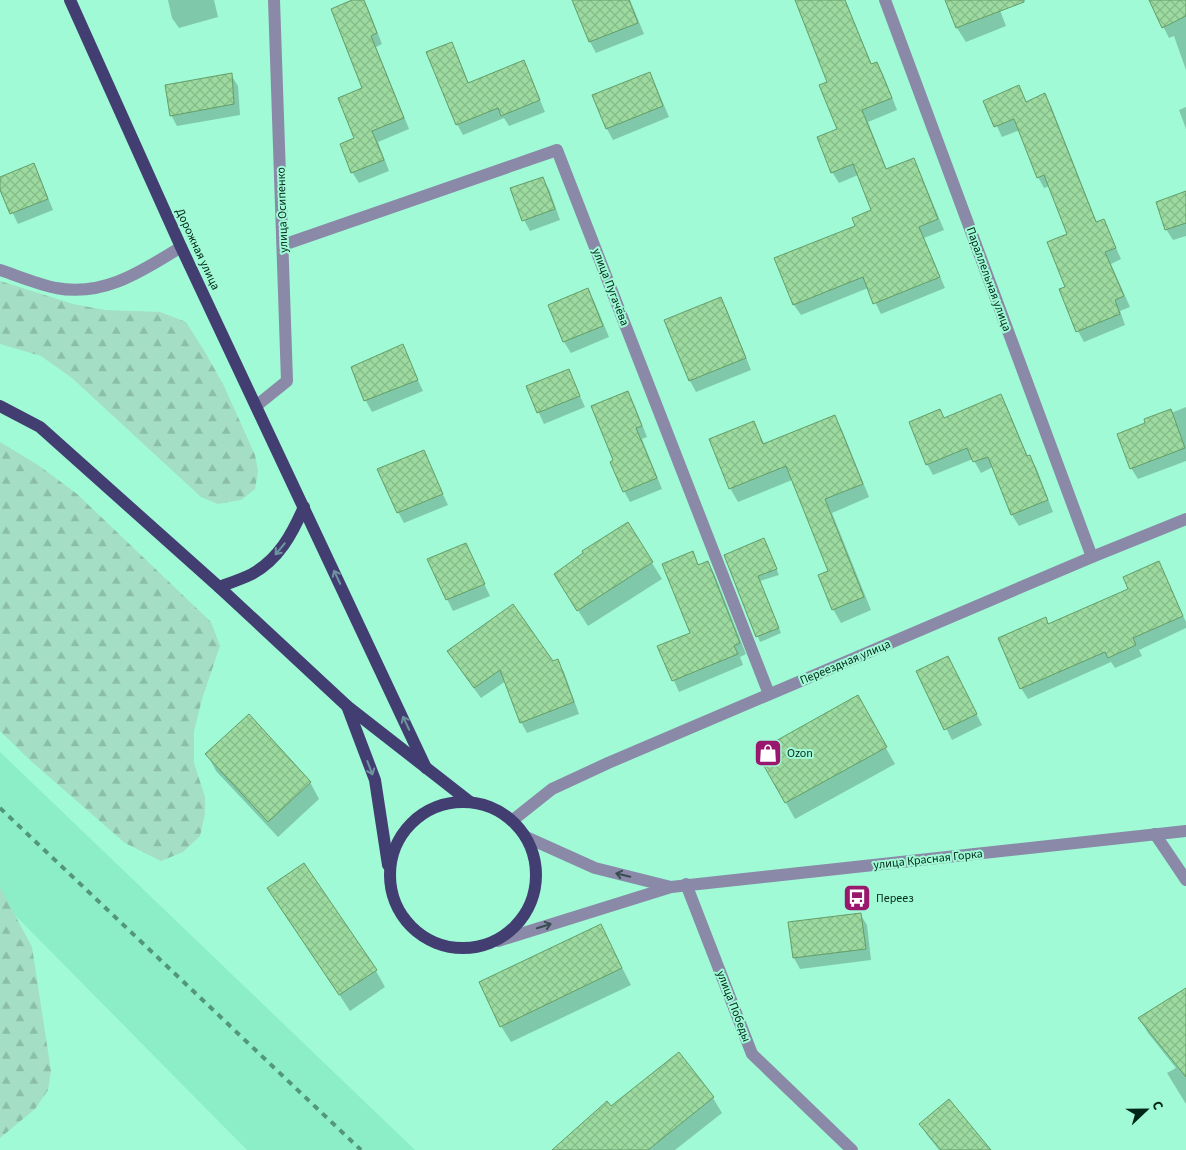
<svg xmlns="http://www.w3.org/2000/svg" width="1186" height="1150" viewBox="0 0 1186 1150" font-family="'Source Sans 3',sans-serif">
  <defs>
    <pattern id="forest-firs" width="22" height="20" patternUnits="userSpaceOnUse" patternTransform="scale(1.25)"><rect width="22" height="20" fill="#a4dec5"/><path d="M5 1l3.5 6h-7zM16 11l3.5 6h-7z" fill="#8bbea9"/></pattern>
    <pattern id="building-cross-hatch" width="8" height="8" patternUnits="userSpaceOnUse" patternTransform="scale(1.25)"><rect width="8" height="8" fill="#9cdaa0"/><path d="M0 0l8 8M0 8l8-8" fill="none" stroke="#85bb89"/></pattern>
  </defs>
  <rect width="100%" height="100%" fill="#a0fad5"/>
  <path fill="#8beec6" d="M0,752l415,398h-168l-247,-250z"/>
  <g fill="url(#forest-firs)">
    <path d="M0,281l73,23 32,6 55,2 26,10 19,30 19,34 31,69 3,16 -3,18 -14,11 -23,4 -17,-7 -129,-119 -31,-22 -41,-12z"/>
    <path d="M0,442l38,23 39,29 134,128 9,24 -18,53 -8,32v32l11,34v17l-5,22 -17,16 -22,9 -36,-18 -93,-81 -32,-31z"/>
    <path d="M0,887l32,60 19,124 -3,19 -13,19 -35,29z"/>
  </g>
  <g fill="#0003">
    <path d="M168,0h46l4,17 -39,11 -7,-10z"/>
    <path d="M356,0h7l5,8 14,36 -6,3 33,82 -31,13 11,29 -30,12 -7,-11 12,-84z"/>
    <path d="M582,0h48l14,34 -48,19 -6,-11 -16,-39z"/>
    <path d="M796,0h49l27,65 5,-2 6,11 14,36 -29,12 19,48 26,-10 6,10 25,60 -20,8 21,50 -64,26 -13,-26 -67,27 -7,-10 -18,-46 81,-33 16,-15 -15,-36 -19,8 -7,-11 7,-42 -11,-47z"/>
    <path d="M946,0h50l10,26 -40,16 -9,-14z"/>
    <path d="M1150,0h36v70l-12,-34 -5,2z"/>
    <path d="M451,43l6,11 12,30 54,-22 6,11 16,39 -36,14 -5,-8 -41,17 -6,-11z"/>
    <path d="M649,73l6,11 14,33 -56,23 -6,-11 -14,-33z"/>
    <path d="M231,75l7,11 2,29 -63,11 -6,-11z"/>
    <path d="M1019,87l8,16 18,-8 6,11 46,117 7,-2 17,38 -10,5 19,43 -10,4 5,14 -41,17 -6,-11 -10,-96 -18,-49 -6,2 -6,-11 -18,-47 -18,7 -17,-36z"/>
    <path d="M1186,107v22l-7,-19z"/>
    <path d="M33,165l6,10 14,35 -35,14 -18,-37v-9z"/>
    <path d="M542,178l7,11 11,31 -30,11 -6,-11z"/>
    <path d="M1186,192v44l-13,4 -7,-11z"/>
    <path d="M588,290l6,11 15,36 -38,16 -7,-11 -14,-37z"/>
    <path d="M721,299l6,11 24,60 -55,22 -6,-11 -24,-60z"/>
    <path d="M402,346l21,45 -51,21 -6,-11 -14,-33z"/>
    <path d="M568,370l17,37 -41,17 -17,-37z"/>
    <path d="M628,393l6,11 13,33 -5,2 20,50 -32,13 -6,-11 -9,-30z"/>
    <path d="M1001,396l6,11 21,50h1l7,10 17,45 -34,14 -7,-11 -19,-48 -12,6 -8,-14 -40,16 -6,-11 17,-45z"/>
    <path d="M1186,407v54l-48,18 -7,-11 -12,-34z"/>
    <path d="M834,417l8,13 27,67 -37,16 39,97 -30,13 -8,-14 -3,-37 -38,-92 -54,22 -8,-14 23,-66 12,23z"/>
    <path d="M423,452l25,53 -44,18 -6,-11z"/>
    <path d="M627,523l35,56 -74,47 -23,-36z"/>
    <path d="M465,544l25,52 -37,15 -25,-51z"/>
    <path d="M767,545l12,30 -19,6 21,52 -21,9 -35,-86z"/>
    <path d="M692,553l7,13 9,-3 6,10 32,81 -6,3 3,8 -64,27 -20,-45 33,-14z"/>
    <path d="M1158,562l28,60v6l-47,22 3,6 -27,12 -4,-6 -83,37 -7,-11 28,-63 81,-35z"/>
    <path d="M948,657l34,68 -30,15 -34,-68z"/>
    <path d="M557,661l7,11 15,42 -52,19 -6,-11 -15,-41 -25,17 -26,-36h98z"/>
    <path d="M857,697l38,67 -100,55 -37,-67z"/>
    <path d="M207,754l103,28 9,17 -41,38 -62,-66z"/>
    <path d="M269,888l107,83 9,16 -35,24z"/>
    <path d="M860,914l7,11 4,35 -71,9 -6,-11 -5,-35z"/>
    <path d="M600,925l31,60 -120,57 -10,-16z"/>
    <path d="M1186,990v114l-19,-31 9,-5 -28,-35 -8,-14z"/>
    <path d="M679,1054l34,44 9,15 -47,37h-121l57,-42z"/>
    <path d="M921,1125l69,25h-51l-12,-15z"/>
  </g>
  <g fill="url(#building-cross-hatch)" stroke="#639e69">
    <path d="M352,0h12l13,33 -6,3 33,82 -32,13 12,29 -33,13 -11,-29 14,-6 -16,-40 24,-10 -31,-79z"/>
    <path d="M572,0h57l9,23 -49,19z"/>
    <path d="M795,0h50l26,64 6,-2 15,36 -30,12 24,59 28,-11 24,61 -19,8 21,50 -67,27 -10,-27 -70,28 -19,-47 81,-32 -3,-8 19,-8 -18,-46 -22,9 -14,-36 20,-8 -18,-44 8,-3z"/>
    <path d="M945,0h79v2l-68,26z"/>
    <path d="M1149,0h37v16l-24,12z"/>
    <path d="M452,42l16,41 56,-23 16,40 -39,16 -3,-8 -42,17 -30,-73z"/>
    <path d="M650,72l13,34 -57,23 -14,-34z"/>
    <path d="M232,73l2,31 -64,12 -5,-31z"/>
    <path d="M1019,85l7,17 19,-9 51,129 8,-3 12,29 -11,4 19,44 -9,4 5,14 -44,18 -17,-43 6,-2 -18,-45 20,-8 -23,-59 -7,3 -23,-59 -20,8 -11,-26z"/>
    <path d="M34,163l14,36 -38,15 -10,-24v-13z"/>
    <path d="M543,177l12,32 -33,12 -12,-33z"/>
    <path d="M1186,191v32l-21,7 -9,-28z"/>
    <path d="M588,288l15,38 -40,16 -15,-37z"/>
    <path d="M721,297l25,61 -57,23 -25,-61z"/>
    <path d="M403,344l15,36 -54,21 -13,-34z"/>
    <path d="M569,369l11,27 -43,17 -11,-27z"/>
    <path d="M628,391l14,35 -6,2 21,50 -34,14 -13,-30 3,-2 -22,-54z"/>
    <path d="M1001,394l26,62 3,-1 18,45 -37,15 -23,-58 -15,5 -6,-14 -41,17 -17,-43 31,-13 4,9z"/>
    <path d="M1171,409l14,39 -55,21 -13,-35 28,-11 -1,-4z"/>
    <path d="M835,415l28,69 -38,15 39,98 -32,13 -14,-35 10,-4 -42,-105 -57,23 -20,-50 45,-18 9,23z"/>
    <path d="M424,450l19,44 -46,19 -20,-44z"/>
    <path d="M628,522l25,40 -76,49 -23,-37 29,-21 -1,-2z"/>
    <path d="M764,538l13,31 -19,7 21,52 -23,9 -32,-82z"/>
    <path d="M466,543l19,41 -39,16 -19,-41z"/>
    <path d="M693,551l5,14 10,-4 32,82 -6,3 4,8 -66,27 -15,-35 33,-13 -28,-69z"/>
    <path d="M1159,561l24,55 -50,22 3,7 -28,13 -3,-6 -85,37 -22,-51 48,-21 2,7 80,-35 -5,-12z"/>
    <path d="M513,604l40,57 5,-2 16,43 -54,21 -20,-53 -26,18 -27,-37z"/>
    <path d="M948,656l29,58 -33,16 -28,-59z"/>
    <path d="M858,695l29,52 -102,56 -29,-51z"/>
    <path d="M249,714l62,68 -43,40 -63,-68z"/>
    <path d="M304,863l73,107 -38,25 -72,-107z"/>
    <path d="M861,913l5,36 -73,9 -5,-36z"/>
    <path d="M601,924l21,44 -122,59 -21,-45z"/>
    <path d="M1186,988v89l-48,-59z"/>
    <path d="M679,1052l35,45 -66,53h-96l55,-49 4,5z"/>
    <path d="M949,1099l42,51h-50l-22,-26z"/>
  </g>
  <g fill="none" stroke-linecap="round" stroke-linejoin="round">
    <g stroke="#8a89a8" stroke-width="12">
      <path d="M885,0l207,557"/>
      <path d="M283,245l274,-95 212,544"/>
      <path d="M0,270c18,6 37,14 56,18 48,9 86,-17 125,-41"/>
      <path d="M256,406l31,-25 -13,-381"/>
      <path d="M513,820l39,-31 56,-26 484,-206 94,-38"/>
      <path d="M1155,834l31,46"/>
      <path d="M526,837l69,31 76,19"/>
      <path d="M686,884l66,170 100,96"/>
      <path d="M498,941l173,-54 515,-56"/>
    </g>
    <g stroke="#433e72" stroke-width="12">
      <path d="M70,0l111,247 245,521"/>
      <path d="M0,406l40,21 179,160 128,119 123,96"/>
      <path d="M219,587c11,-4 23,-8 33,-13 27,-15 40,-40 52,-67"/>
      <path d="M347,706l28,74 13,85"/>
      <circle cx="463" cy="875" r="73"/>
    </g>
    <path stroke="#54967c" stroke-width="4" stroke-dasharray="6 6" stroke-linecap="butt" d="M0,808l361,342"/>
  </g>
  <defs><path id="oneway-shaft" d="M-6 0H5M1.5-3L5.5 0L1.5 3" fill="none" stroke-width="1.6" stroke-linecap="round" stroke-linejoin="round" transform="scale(1.25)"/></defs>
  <g stroke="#6d939f">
    <use href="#oneway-shaft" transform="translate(280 549) rotate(130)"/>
    <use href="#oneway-shaft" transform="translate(337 577) rotate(-115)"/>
    <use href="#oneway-shaft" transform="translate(406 723) rotate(-115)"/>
    <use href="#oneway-shaft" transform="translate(370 768) rotate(69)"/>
  </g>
  <g stroke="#374e52">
    <use href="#oneway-shaft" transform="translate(623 875) rotate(-166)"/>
    <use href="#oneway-shaft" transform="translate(544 926) rotate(-17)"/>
  </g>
  <defs>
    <g id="shop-square" transform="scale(1.4375)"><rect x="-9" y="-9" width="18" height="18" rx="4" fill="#99176d" stroke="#a0fad5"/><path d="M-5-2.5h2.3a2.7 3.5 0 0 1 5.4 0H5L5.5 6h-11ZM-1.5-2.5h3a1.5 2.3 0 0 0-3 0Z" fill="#fff"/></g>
    <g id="bus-square" transform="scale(1.4375)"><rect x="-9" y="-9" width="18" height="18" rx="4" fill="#99176d" stroke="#a0fad5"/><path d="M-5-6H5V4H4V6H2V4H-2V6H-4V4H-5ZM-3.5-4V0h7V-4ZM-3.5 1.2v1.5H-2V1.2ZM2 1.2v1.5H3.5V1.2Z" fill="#fff"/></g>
  </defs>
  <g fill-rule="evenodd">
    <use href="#shop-square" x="768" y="753"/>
    <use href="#bus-square" x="857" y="898"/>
  </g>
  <g text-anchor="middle" stroke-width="4" stroke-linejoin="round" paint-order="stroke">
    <g font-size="12" fill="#002619" stroke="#a0fad5">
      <text transform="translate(282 210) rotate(-92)" y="4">улица Осипенко</text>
      <text transform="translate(198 249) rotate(65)" y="4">Дорожная улица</text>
      <text transform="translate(989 279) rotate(70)" y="4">Параллельная улица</text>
      <text transform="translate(611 287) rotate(69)" y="4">улица Пугачёва</text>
      <text transform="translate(845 662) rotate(-23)" y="4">Переездная улица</text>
      <text transform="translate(928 859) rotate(-6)" y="4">улица Красная Горка</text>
      <text transform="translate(734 1006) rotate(69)" y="4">улица Победы</text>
    </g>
    <g font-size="12" fill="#002619" stroke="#a0fad5" text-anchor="start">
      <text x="787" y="757">Ozon</text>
      <text x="876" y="902">Переез</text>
    </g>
  </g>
  <g transform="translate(1146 1110) rotate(68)" stroke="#a0fad5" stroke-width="4" paint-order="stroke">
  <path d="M0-4L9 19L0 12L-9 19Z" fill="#002619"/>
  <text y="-8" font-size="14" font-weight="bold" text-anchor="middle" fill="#002619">С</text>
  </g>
</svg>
